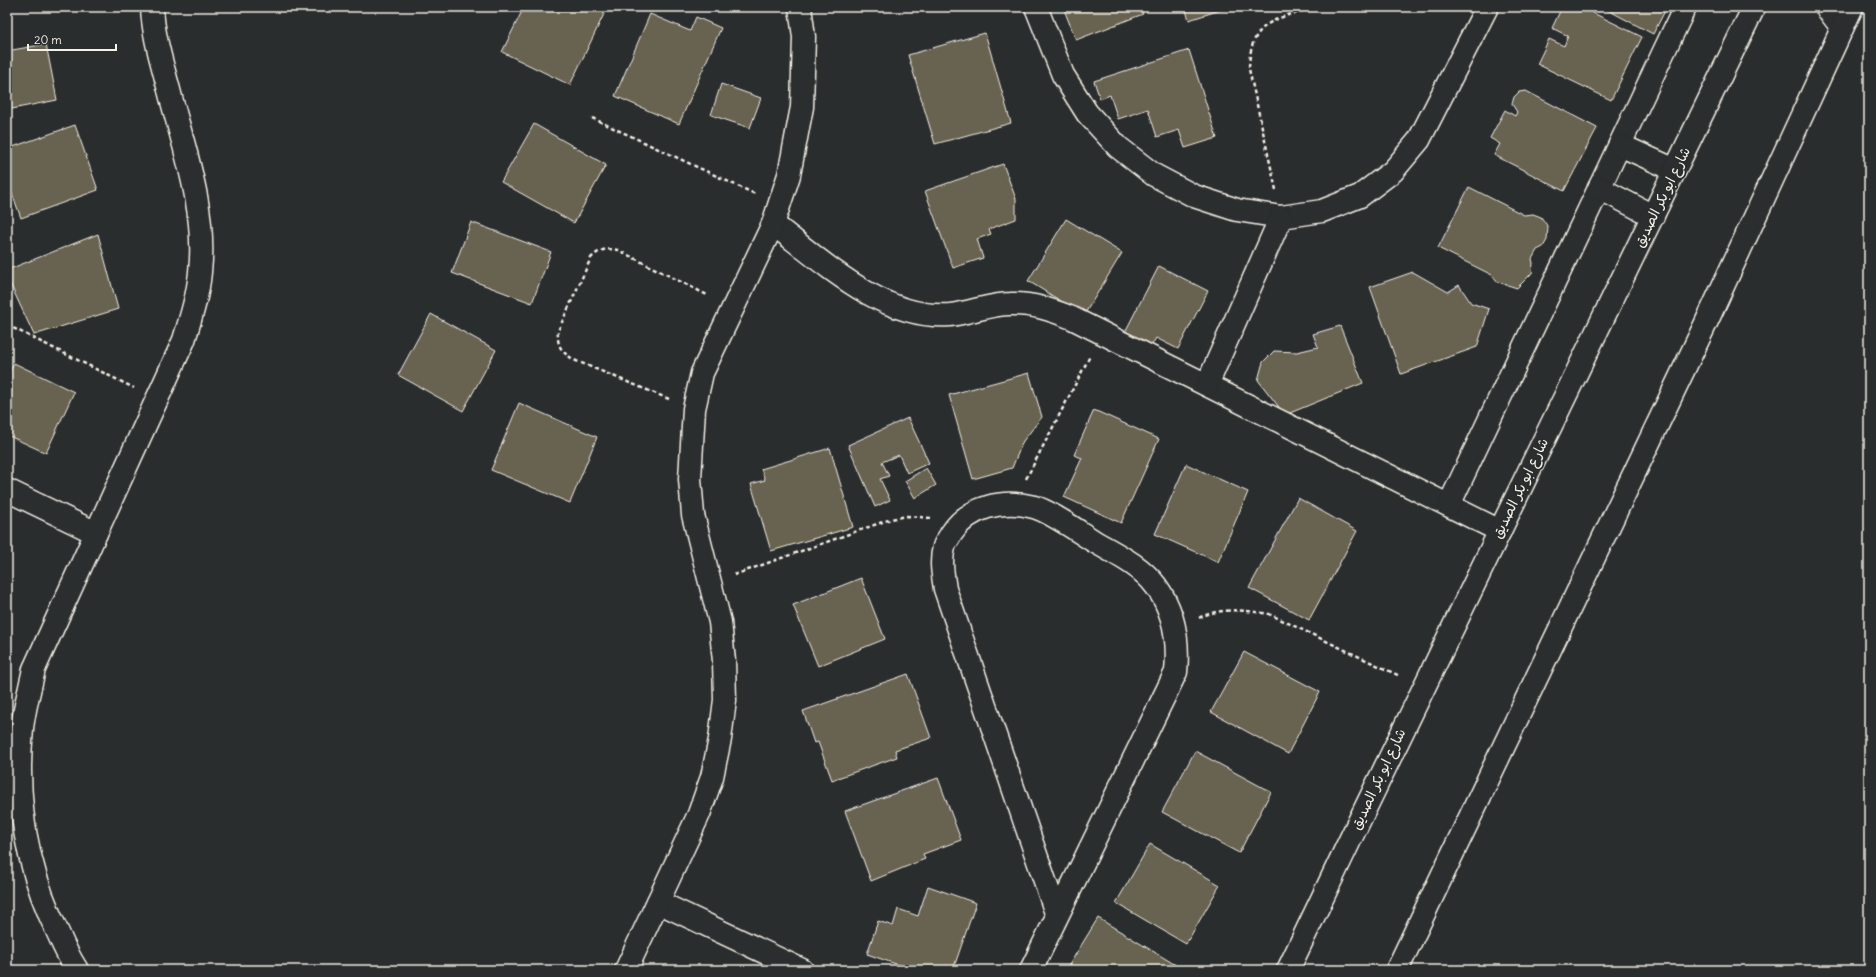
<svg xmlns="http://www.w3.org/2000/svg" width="1876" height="977" viewBox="0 0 1876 977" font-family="Delius,'Playpen Sans Arabic',sans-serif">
  <rect width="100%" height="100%" fill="#2a2d2e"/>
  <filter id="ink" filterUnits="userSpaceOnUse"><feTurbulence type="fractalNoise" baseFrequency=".025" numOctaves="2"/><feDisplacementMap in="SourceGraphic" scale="8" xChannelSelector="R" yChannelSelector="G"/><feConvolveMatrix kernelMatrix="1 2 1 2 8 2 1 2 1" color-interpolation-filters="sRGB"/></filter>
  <g filter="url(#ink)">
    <g fill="#686251" stroke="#f4f1e8">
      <path d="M524,7h71l10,5 -35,73 -68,-33z"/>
      <path d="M1063,7h78l2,7 -67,26z"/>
      <path d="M1185,7h45l-41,13z"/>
      <path d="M1562,7h19l61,30 -31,63 -74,-36 12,-25 15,7 4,-10 -16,-8z"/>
      <path d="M1602,7h65l-14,27z"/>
      <path d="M650,14l40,17 6,-14 25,11 -42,96 -64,-28z"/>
      <path d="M985,33l26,90 -76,21 -27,-89z"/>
      <path d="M46,44l11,56 -50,10v-59z"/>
      <path d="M1189,50l28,88 -32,10 -6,-18 -22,7 -9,-28 -30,10 -8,-24 -10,4 -6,-18z"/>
      <path d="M721,84l40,14 -11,30 -39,-13z"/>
      <path d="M1526,91l71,37 -33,63 -70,-36 6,-11 -10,-6 15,-28 10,6 2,-4 -5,-8 2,-7 5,-5z"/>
      <path d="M534,124l72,41 -32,58 -73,-41z"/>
      <path d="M75,125l23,65 -77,28 -14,-39v-30z"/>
      <path d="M1003,164l13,35v20l-27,10 2,5 -14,5 6,19 -30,10 -28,-77z"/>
      <path d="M1469,187l55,28 9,-1 8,3 7,10 -1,13 -4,7 -6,3 -5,9 1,4 -1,10 -15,15 -19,-6 -6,-7 -54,-27z"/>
      <path d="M1066,219l56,34 -38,62 -56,-34z"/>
      <path d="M471,222l80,30 -19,51 -80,-30z"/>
      <path d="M98,234l20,75 -84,26 -27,-58v-7z"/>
      <path d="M1159,266l49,25 -30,58 -22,-11 -5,8 -26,-14z"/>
      <path d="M1413,272l35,20 11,-7 12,18 18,6 -12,38 -76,27 -31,-87z"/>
      <path d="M431,314l65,36 -33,61 -65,-36z"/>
      <path d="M1340,326l23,57 -78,32 -27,-35 5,-18 11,-11 23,1 21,-5 -5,-13z"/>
      <path d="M14,363l60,29 -28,61 -39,-18v-58z"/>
      <path d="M1029,373l13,44 -19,24 -11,27 -39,11 -24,-84z"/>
      <path d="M519,403l78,34 -27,66 -79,-33z"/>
      <path d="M1094,410l65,29 -38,84 -57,-26 18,-39 -8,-3z"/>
      <path d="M908,418l21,45 -22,10 -8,-18 -17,7 7,14 -9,3 10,21 -15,7 -27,-62z"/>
      <path d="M830,448l23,79 -82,24 -20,-67 14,-4 -4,-11z"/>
      <path d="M1186,464l62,28 -30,70 -63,-28z"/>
      <path d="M926,468l10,17 -21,13 -10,-17z"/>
      <path d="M1298,498l59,33 -48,89 -60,-32z"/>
      <path d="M861,578l24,61 -67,27 -25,-61z"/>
      <path d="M1244,652l76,40 -32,62 -77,-42z"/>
      <path d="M908,674l23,64 -36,12 2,7 -65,23 -14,-38 -4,1 -11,-32z"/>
      <path d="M1195,751l76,41 -32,61 -77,-41z"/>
      <path d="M938,778l23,62 -38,14 2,5 -54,22 -26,-70z"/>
      <path d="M1150,844l70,41 -34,59 -70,-41z"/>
      <path d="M928,886l48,17 -23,67h-40l-46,-16 11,-33 15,5 5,-17 20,7z"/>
      <path d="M1098,918l86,52h-118z"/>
    </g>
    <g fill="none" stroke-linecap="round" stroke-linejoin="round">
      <g stroke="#f4f1e8" stroke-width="25">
        <g id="street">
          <path d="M1036,7l27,68 24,38 31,34 36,28 40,21 43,14 44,7 41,-6 38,-15 33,-25 26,-31 68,-133"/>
          <path d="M773,224c50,38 110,96 177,91 20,-2 40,-11 60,-11 22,-1 42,6 62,14l428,213"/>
          <path d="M1207,385l74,-168"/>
          <path d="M7,490l89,43"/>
          <path d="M1449,505l236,-498"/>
          <path d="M658,902l144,68"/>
          <path d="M77,970c-7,-11 -13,-23 -18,-35 -32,-64 -44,-135 -37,-206 2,-20 8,-40 12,-60l150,-329c7,-23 14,-45 16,-68 7,-61 -16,-123 -31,-182 -7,-27 -16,-55 -17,-83"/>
          <path d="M626,970l73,-156 13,-37 8,-38 5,-39 -1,-39 -4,-39 -27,-107 -3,-36 4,-70 8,-36 71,-149 16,-49 13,-68 2,-70 -4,-30"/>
          <path d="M1031,970l145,-298c3,-31 -1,-60 -20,-86 -15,-20 -38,-31 -59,-43 -15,-9 -47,-32 -63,-36 -31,-8 -65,-1 -83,27 -2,4 -6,9 -7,13 -4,15 -1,28 1,42l112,327"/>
        </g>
      </g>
      <g stroke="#f4f1e8" stroke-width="25">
        <g id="secondary">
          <path d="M1826,7l16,21"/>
          <path d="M1620,145l55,25"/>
          <path d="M1599,188l54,28"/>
          <path d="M1288,970c153,-322 310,-642 466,-963"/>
          <path d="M1397,970l309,-647 146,-316"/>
        </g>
      </g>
      <g stroke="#f4f1e8" stroke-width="2.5" stroke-dasharray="4 3" stroke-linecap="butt">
        <path d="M592,118l163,76"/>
        <path d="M1276,190l-27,-121c1,-50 28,-50 68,-62"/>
        <path d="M7,325l127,63"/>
        <path d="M669,399l-95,-39c-13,-9 -17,-13 -16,-29l33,-73c9,-9 15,-10 27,-8l91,46"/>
        <path d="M1026,479l64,-123"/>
        <path d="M734,575l157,-56 16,-3 24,2"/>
        <path d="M1199,618c21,-11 47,-8 70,-4l131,62"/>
      </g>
      <use href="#street" stroke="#2a2d2e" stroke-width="22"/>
      <use href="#secondary" stroke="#2a2d2e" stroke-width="22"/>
    </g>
  </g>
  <g text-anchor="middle" stroke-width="3.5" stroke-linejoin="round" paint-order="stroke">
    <g font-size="14" fill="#f4f1e8" stroke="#2a2d2e">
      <text transform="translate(1662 197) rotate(-64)" y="5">شارع ابو بكر الصديق</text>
      <text transform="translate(1520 488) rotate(-64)" y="5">شارع ابو بكر الصديق</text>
      <text transform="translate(1378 779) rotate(-65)" y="5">شارع ابو بكر الصديق</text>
    </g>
  </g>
  <rect width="1876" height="977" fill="none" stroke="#2a2d2e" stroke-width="24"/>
  <rect x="12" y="12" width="1852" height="953" fill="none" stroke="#f4f1e8" stroke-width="1.5" filter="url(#ink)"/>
  <path d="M28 44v6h88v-6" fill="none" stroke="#f4f1e8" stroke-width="2"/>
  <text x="34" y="44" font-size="12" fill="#f4f1e8" stroke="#2a2d2e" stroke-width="3" paint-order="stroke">20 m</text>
</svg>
